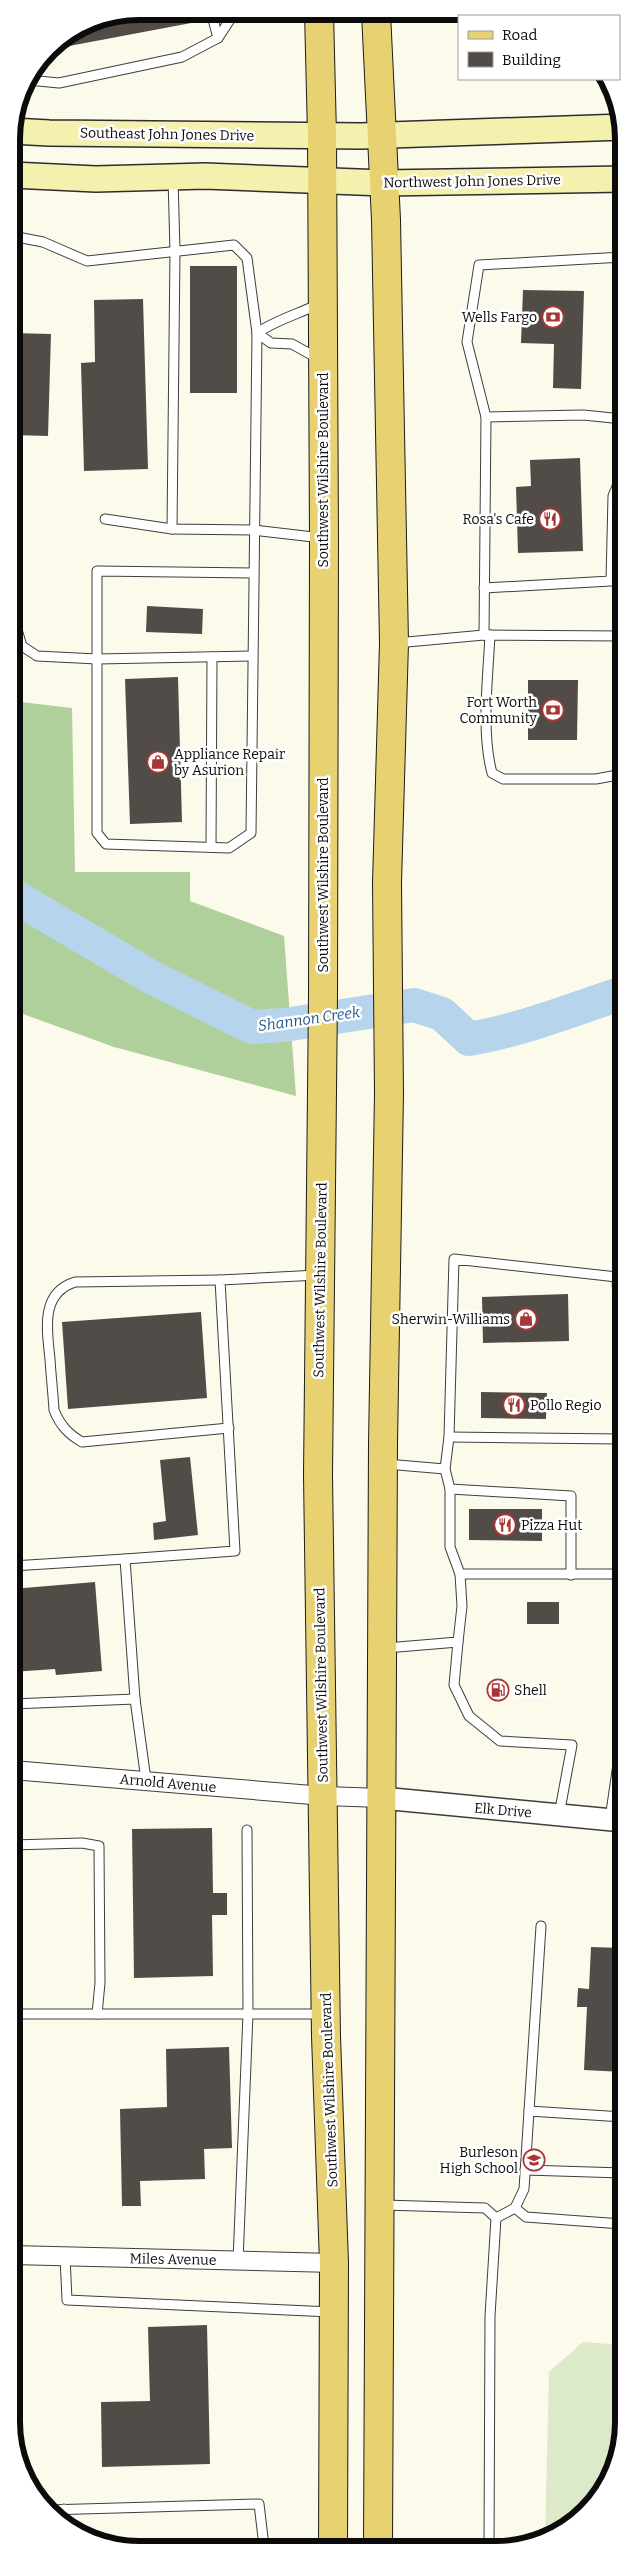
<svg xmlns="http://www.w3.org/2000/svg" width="635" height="2561" viewBox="0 0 635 2561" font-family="Bitter,serif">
  <rect width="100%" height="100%" fill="#fcfaeb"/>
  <path fill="#b0d09b" d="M12,701l60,7 3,164h115v29l94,35 12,160 -182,-49 -102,-37z"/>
  <path fill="#ddeaca" d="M583,2342l40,3c0,55 8,116 -31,161 -10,12 -27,21 -39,30l-8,3 4,-167z"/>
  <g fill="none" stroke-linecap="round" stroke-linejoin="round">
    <path stroke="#b6d5ed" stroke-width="34" d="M12,895l139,82 101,50 32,-2 130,-20 28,9 27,25c53,-9 102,-29 154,-46"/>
  </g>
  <g fill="#524c48">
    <path d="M139,11l66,1 2,8 -159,30 42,-29z"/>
    <rect x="190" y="266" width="47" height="127"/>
    <path d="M523,290l61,1 -3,98 -28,-1 1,-44 -33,-1z"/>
    <path d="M143,299l5,170 -64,2 -3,-108 14,-1 -1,-62z"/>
    <path d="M12,333l39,1 -3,102 -36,-1z"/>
    <path d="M580,458l3,93 -65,2 -2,-66 15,-1 -1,-26z"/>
    <path d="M147,606l56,3 -1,25 -56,-2z"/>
    <path d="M178,677l4,145 -52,2 -5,-145z"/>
    <path d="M528,680h50l-1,60h-49z"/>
    <path d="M568,1294l1,47 -86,2 -1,-46z"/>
    <path d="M201,1312l6,86 -139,11 -6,-87z"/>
    <path d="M481,1392l66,1 -1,26 -65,-1z"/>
    <path d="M190,1457l8,78 -44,5 -1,-17 13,-2 -6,-61z"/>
    <path d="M469,1509h73v32l-73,-1z"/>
    <path d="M95,1582l7,89 -46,4 -1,-6 -43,3v-83z"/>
    <rect x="527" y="1602" width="32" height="22"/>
    <path d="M212,1828l1,65h14v22h-15l1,61 -79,2 -2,-149z"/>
    <path d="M591,1947l32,1v124l-39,-2 3,-63h-10l1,-19 11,1z"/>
    <path d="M229,2047l3,101 -28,1 1,30 -65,2 1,25h-19l-2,-97 47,-2 -1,-58z"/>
    <path d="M207,2325l3,139 -108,3 -1,-65 49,-1 -2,-74z"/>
  </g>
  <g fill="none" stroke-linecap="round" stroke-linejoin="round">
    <g stroke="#3e3e3e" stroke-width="11">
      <g id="service">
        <path d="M211,12l7,26"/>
        <path d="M504,14v2"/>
        <path d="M28,80l31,3 123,-26 36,-19 17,-26"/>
        <path d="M173,178l2,73 -3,278 81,1 69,8"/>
        <path d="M12,236l31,6 44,19 147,-16 13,13 10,75 -6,500 -22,15 -123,-4 -9,-11v-262l156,2"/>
        <path d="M257,333l14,10 21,1 27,15"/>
        <path d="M257,333c19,-13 41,-19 62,-29"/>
        <path d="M486,417l97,-2 40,4"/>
        <path d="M105,519l67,10"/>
        <path d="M12,570l3,13v40l4,13 3,10 15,10 60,3 155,-3"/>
        <path d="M484,588l127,-7 2,-85 10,-24"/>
        <path d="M484,635l2,-218 -19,-75 12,-77 144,-8"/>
        <path d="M490,635c-2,42 -9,97 2,138l11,6h93l27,-5"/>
        <path d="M396,643l88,-8 139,1"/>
        <path d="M211,847l1,-190"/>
        <path d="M220,1280l-145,2c-35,11 -28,48 -25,77 1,17 3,34 4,51 6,15 14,24 28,32l147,-14"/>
        <path d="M449,1437l172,2"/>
        <path d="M386,1464l59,5 4,-32 5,-178 163,18 5,125 1,172"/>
        <path d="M445,1469l5,20v58l10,27"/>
        <path d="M450,1489l121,7v79"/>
        <path d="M12,1566l113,-7"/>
        <path d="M458,1642l-4,43 15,31 31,25 72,4 -13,70"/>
        <path d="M386,1648l72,-6 4,-36 -2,-32h162l-3,183"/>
        <path d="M135,1699l-10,-140 110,-8 -15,-271 98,-5"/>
        <path d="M12,1704l123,-5 11,81"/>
        <path d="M610,1819l9,-62h4"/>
        <path d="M12,1845l70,-2 17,3 1,137 -3,31"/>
        <path d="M12,2014h310"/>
        <path d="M529,2111l12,-185"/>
        <path d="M525,2170l98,3"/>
        <path d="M383,2205l102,3 11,10 -6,98 -1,233"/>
        <path d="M515,2208l11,9 96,7 1,-11"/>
        <path d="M496,2218l19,-10 9,-19 5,-78 94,6"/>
        <path d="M65,2256l2,44 264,12"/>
        <path d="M238,2261l10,-247 -1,-184"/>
        <path d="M47,2510l212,-6 5,42"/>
        <path d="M64,2523v-14"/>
        <path d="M264,2548h44"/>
      </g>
    </g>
    <g stroke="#3e3e3e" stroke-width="20">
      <g id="minor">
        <path d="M12,1770l312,26 58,2"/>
        <path d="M12,2255l322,8"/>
      </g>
    </g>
    <g stroke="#3e3e3e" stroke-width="24">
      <path id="tertiary" d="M382,1798l241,23"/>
    </g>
    <g stroke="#2d2d2d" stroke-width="28">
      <g id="secondary">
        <path d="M12,131l37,2 312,3 262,-9"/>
        <path d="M12,175l84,4 109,-3 179,7 239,-4"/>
      </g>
    </g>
    <g stroke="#1c1c1c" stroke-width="30">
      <g id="primary">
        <path d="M319,12l3,123 2,404 -1,457 -5,479 8,561 8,227 -1,285"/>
        <path d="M376,13l10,207 8,423 -7,240 2,210 -6,351 -5,1104"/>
      </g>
    </g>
    <use href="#service" stroke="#fff" stroke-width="9"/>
    <use href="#minor" stroke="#fff" stroke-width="18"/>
    <use href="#tertiary" stroke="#fff" stroke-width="21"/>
    <use href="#secondary" stroke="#f4f0ae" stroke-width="25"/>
    <use href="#primary" stroke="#e7d171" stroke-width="28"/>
  </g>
  <defs>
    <g id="bank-ring" transform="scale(1.125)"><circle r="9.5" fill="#fff" stroke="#a83635" stroke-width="1.5"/><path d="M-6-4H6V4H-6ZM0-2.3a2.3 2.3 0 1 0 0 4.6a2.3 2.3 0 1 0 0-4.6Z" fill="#a83635"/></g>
    <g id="restaurant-ring" transform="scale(1.125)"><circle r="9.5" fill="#fff" stroke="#a83635" stroke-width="1.5"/><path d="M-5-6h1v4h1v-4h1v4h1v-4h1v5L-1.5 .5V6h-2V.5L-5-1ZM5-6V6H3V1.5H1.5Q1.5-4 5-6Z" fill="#a83635"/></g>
    <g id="shop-ring" transform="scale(1.125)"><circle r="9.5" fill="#fff" stroke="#a83635" stroke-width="1.5"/><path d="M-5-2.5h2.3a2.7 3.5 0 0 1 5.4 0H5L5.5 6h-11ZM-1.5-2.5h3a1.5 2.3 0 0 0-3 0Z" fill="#a83635"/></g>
    <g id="fuel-ring" transform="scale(1.125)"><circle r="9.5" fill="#fff" stroke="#a83635" stroke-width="1.5"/><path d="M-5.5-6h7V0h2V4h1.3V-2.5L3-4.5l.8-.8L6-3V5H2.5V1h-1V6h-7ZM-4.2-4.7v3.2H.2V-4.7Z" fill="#a83635"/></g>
    <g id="school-ring" transform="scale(1.125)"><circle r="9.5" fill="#fff" stroke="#a83635" stroke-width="1.5"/><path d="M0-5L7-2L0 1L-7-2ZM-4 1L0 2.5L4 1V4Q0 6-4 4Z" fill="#a83635"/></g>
  </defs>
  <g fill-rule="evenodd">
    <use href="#bank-ring" x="553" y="317"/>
    <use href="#restaurant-ring" x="550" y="519"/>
    <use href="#bank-ring" x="553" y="710"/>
    <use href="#shop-ring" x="158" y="762"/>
    <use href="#shop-ring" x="526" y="1319"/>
    <use href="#restaurant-ring" x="514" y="1405"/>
    <use href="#restaurant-ring" x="505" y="1525"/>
    <use href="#fuel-ring" x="498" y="1690"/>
    <use href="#school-ring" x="534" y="2160"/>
  </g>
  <g text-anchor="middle" stroke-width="5" stroke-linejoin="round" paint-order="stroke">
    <g font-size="14" fill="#0b0b0b" stroke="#fff">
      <text transform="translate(167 134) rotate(1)" y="5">Southeast John Jones Drive</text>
      <text transform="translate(472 181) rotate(-1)" y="5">Northwest John Jones Drive</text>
      <text transform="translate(323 470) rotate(-90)" y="5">Southwest Wilshire Boulevard</text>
      <text transform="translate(323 875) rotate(-90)" y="5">Southwest Wilshire Boulevard</text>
      <text transform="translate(320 1280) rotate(-89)" y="5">Southwest Wilshire Boulevard</text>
      <text transform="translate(321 1685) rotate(-91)" y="5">Southwest Wilshire Boulevard</text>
      <text transform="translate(168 1783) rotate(5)" y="5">Arnold Avenue</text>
      <text transform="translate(503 1810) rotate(5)" y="5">Elk Drive</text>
      <text transform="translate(329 2090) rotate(-92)" y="5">Southwest Wilshire Boulevard</text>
      <text transform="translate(173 2259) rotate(1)" y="5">Miles Avenue</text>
    </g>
    <g font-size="14" fill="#0b0b0b" stroke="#fff" text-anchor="end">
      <text x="537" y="322">Wells Fargo</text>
      <text x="534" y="524">Rosa's Cafe</text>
      <text x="537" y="707">Fort Worth<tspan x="537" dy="16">Community</tspan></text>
      <text x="174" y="759" text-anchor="start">Appliance Repair<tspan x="174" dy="16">by Asurion</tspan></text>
      <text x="510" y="1324">Sherwin-Williams</text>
      <text x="530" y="1410" text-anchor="start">Pollo Regio</text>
      <text x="521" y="1530" text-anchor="start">Pizza Hut</text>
      <text x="514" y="1695" text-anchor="start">Shell</text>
      <text x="518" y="2157">Burleson<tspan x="518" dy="16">High School</tspan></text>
    </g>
    <g font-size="15" font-style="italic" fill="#25598b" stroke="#fff">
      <text transform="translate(309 1019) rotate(-8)" y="5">Shannon Creek</text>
    </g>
  </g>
  <path d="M0 0H635V2561H0ZM139 20H496A119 119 0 0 1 615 139V2422A119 119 0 0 1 496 2541H139A119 119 0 0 1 20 2422V139A119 119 0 0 1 139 20Z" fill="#fff" fill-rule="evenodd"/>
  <path fill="none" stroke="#0b0b0b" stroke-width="6" d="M139 20H496A119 119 0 0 1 615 139V2422A119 119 0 0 1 496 2541H139A119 119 0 0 1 20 2422V139A119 119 0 0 1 139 20Z"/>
  <rect x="458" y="15" width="162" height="65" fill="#ffffff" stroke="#9d9d9d"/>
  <rect x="468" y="31" width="25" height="8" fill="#e7d171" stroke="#9d9d9d"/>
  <text x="502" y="40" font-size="15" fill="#0b0b0b">Road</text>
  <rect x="468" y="52" width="25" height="15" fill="#524c48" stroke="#9d9d9d"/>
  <text x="502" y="65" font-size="15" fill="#0b0b0b">Building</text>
</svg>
